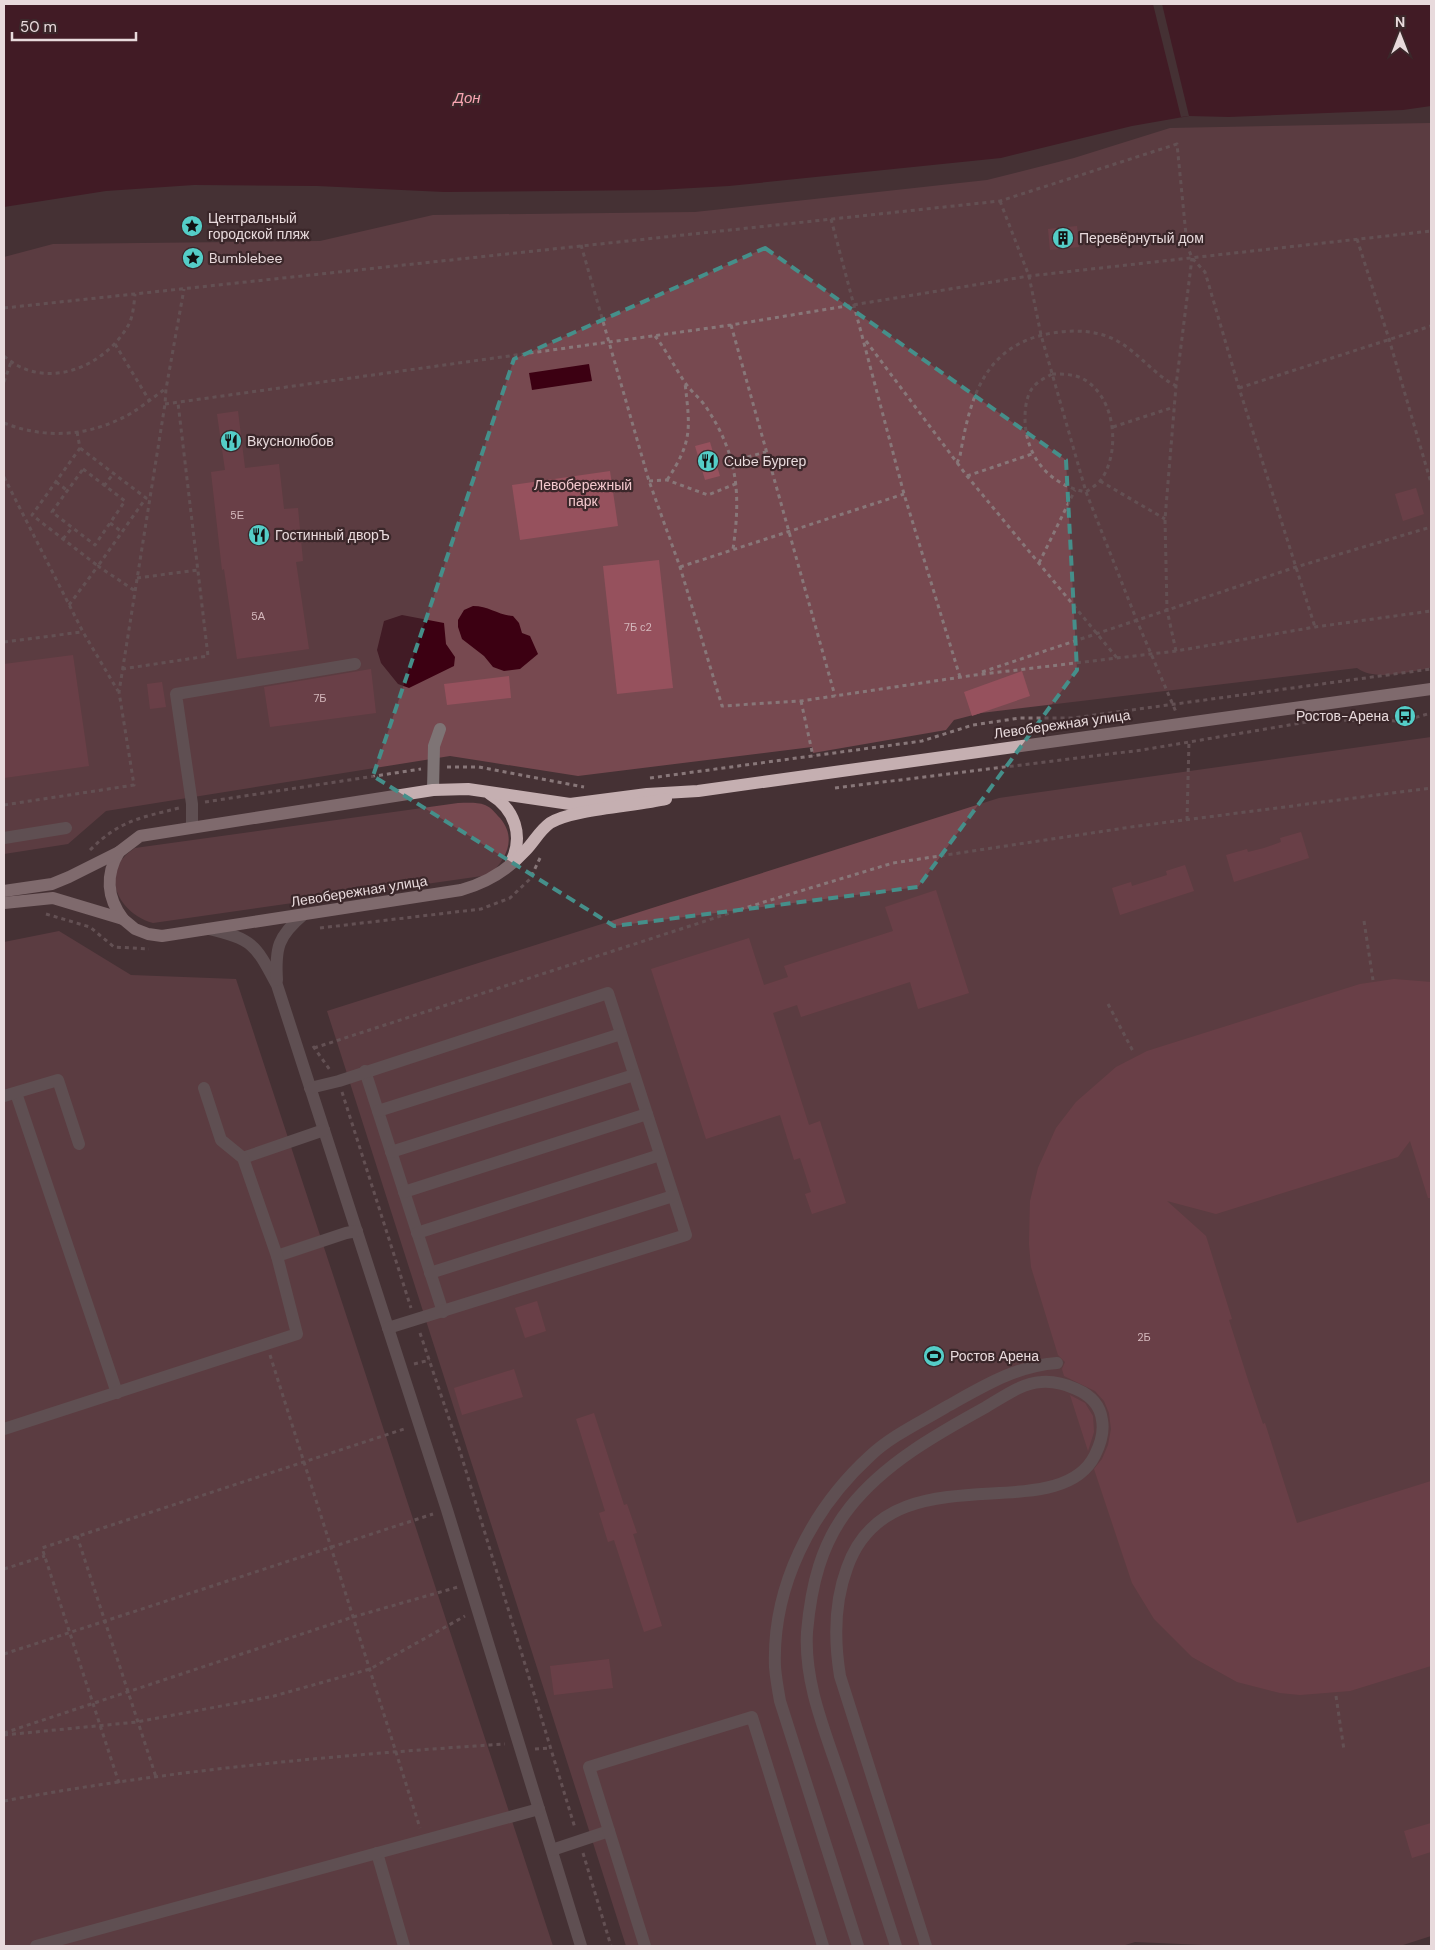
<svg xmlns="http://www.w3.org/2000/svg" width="1435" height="1950" viewBox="0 0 1435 1950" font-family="'DM Sans',sans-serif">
  <rect width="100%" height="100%" fill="#453134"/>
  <g fill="#774950">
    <path d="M1431,123v545c-21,3 -55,14 -74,0l-376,45 -27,7 -8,10 -133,23 -1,-6 -234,29 -128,-20 -344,55 -38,33 -64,10v-597l49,-13 267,-3 113,-26 262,-3 292,-32 87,-22 96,-30z"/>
    <path d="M1431,737v1199l-31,10h-174l-91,-4 -13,4h-496l-299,-935 672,-213z"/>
    <path d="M458,803c9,0 19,-1 27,2 7,3 10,8 15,13 17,20 7,41 -11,57l-336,48c-36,-10 -55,-52 -18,-75z"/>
    <path d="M59,931l72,44 105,4 317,967h-549v-1004z"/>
  </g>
  <g fill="#3c0012">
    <path d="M4,4h1427v102l-28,4 -174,7 -40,-1 -57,10 -131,32 -272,28 -72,4 -213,2 -127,-6 -123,-1 -88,6 -102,16z"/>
    <path d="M589,364l3,17 -60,9 -3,-17z"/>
    <path d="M473,606c16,0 25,9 40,10l6,7 3,10 8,3 8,18 -18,15 -16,2 -11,-4 -9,-11 -22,-17 -4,-12v-7l6,-10z"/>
    <path d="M402,615l42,8 2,21 9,13 -1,9 -45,22 -11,-4 -17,-21 -4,-13 7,-29z"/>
  </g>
  <path fill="#453134" d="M1153,4h9l27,112 -8,1z"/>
  <g fill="#96515d">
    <path d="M1077,226l2,21 -29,3 -2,-21z"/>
    <path d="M238,411l7,57 34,-4 5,45 14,-1 5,53 -7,1 13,87 -72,10 -13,-90 -2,1 -11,-98 14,-2 -8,-56z"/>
    <path d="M710,442l10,34 -15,4 -10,-34z"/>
    <path d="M610,471l8,55 -98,14 -8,-55z"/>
    <path d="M1416,488l8,26 -21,7 -8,-27z"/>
    <path d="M659,560l14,128 -56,6 -14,-128z"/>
    <path d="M73,655l16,111 -85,12v-114z"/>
    <path d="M371,669l5,44 -106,14 -6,-40z"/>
    <path d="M1022,671l8,25 -58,20 -8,-24z"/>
    <path d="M509,676l2,22 -64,7 -3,-21z"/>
    <path d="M162,682l4,25 -16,2 -3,-25z"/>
    <path d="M1301,832l8,26 -75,24 -8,-27 21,-6 1,3 16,-4 17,-6 -1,-4z"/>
    <path d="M1185,865l9,26 -74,24 -8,-27 19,-6 1,4 35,-11 -1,-4z"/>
    <path d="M936,890l33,103 -51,16 -8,-27 -109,35 -4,-12 -24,8 36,112 11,-4 26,82 -34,11 -7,-20 6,-2 -11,-34 -6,2 -14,-45 -74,24 -55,-170 98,-31 15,47 24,-8 -4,-11 109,-35 -8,-24z"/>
    <path d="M1394,979l37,3v216h-3l-18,-57 -12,16 -182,57 -49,-13 39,35 26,83 -3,1 19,60 15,44 2,-1 32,100 134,-42v185l-81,25 -50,4 -20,-2 -43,-11 -45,-25 -38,-38 -22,-36 -38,-114 8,-10 6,-14 3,-16 -2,-16 -5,-12 -9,-10 -31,-15 -2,-7 3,-7 -7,-7 -27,-88 -2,-23 1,-43 8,-33 18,-40 20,-26 40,-35 31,-16 213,-67z"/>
    <path d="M537,1301l9,30 -21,7 -10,-30z"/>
    <path d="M514,1369l9,28 -61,18 -8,-27z"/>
    <path d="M1070,1395l15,8 8,13 1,16 -6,19z"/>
    <path d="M594,1413l30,92 3,-1 10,29 -4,1 29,92 -18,6 -30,-92 -6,2 -9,-29 6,-2 -29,-92z"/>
    <path d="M609,1659l4,29 -59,7 -4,-29z"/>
    <path d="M1431,1823v29l-19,6 -8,-27z"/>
  </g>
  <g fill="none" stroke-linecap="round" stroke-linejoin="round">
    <g stroke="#887779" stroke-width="3" stroke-dasharray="4 4" stroke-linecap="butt">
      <path d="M1000,201l29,75 12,59 45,157 51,129 39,91"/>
      <path d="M831,219l73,275 56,183"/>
      <path d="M1357,239l32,100 42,144"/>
      <path d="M581,245l68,236 31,86 42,139 79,-5 174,-26 201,-24 139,-24 116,-16"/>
      <path d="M4,308l996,-107 177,-57 10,101 5,13 13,14 34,116 76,239"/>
      <path d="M731,325l104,371"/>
      <path d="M655,336c11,14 19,30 29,45 6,10 16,17 22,26 32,48 35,87 27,142"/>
      <path d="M866,341l101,135 150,182"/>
      <path d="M115,344l34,56"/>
      <path d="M4,356c40,36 101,12 125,-32 4,-8 5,-20 6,-30"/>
      <path d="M1052,374c9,0 18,0 27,3 36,15 43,73 22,103 -4,5 -10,8 -15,12 -37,-7 -61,-36 -61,-74 0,-12 2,-25 10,-33 5,-5 12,-8 17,-11z"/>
      <path d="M4,382l7,-20"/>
      <path d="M1239,388l192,-62"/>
      <path d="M165,404l566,-79 298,-49 402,-45"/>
      <path d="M4,423c38,15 79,14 116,-4 16,-7 31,-20 45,-30"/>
      <path d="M1113,427l61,-20"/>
      <path d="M77,432l3,16 -48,67 66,51 48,-68 -66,-50"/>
      <path d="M732,461l34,-9"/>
      <path d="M957,463l3,-7c10,-58 24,-112 93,-123 18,-3 38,-3 56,4 27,11 42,36 67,49"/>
      <path d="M83,469l42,32 -30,44 -43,-33z"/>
      <path d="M967,476l65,-22"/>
      <path d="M4,477l79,155 35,59"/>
      <path d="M667,480c26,-39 23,-52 18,-97"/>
      <path d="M649,481l18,-1 41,15 30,-12"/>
      <path d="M1100,481l65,38"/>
      <path d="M56,482l12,9"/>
      <path d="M104,486l9,-12"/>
      <path d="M110,523l12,9"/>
      <path d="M63,539l9,-11"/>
      <path d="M1039,563l36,-73"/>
      <path d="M680,567l224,-73"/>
      <path d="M137,578l61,-8"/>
      <path d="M69,605l29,-39 37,25"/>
      <path d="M4,642l78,-10"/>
      <path d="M1176,651l-9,-41 -2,-91 11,-133 16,-128"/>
      <path d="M122,669l86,-13 -30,-253"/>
      <path d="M982,672l314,-105 135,-40"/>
      <path d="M801,701l12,55"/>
      <path d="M1320,720l83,1 28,-8"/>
      <path d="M447,767h32l105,20"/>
      <path d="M650,778l272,-37 51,-16 47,-7h53l358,-49"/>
      <path d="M835,788l307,-38 165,-28"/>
      <path d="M205,802l216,-33"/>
      <path d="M4,805l130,-20 -15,-93 46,-288 1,-15 18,-100"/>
      <path d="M1187,820l2,-79"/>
      <path d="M90,850c30,-30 50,-32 89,-42"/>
      <path d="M46,914l44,13 24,20 35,2"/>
      <path d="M1364,921l9,59"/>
      <path d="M320,928l161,-19 29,-11 20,-19 11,-23"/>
      <path d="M1108,1004l26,49"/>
      <path d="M313,1046l17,24"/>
      <path d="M314,1048l450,-146 129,-39 245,-37 293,-38"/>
      <path d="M342,1092l69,216"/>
      <path d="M420,1333l39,115 116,380"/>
      <path d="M270,1355l150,473"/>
      <path d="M414,1364l16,-4"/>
      <path d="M77,1536l79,241"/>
      <path d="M4,1569l41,-13"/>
      <path d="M4,1654l429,-140"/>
      <path d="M1336,1696l8,54"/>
      <path d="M4,1733l349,-116 105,-30"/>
      <path d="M4,1735l133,-13 137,-26 96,-27 95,-53"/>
      <path d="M535,1749l14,-1"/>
      <path d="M119,1783l-77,-235 365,-120"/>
      <path d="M4,1801c165,-31 333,-46 501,-57"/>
      <path d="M583,1853l28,93"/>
    </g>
    <g stroke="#7e7475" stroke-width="12">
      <path d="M433,790l1,-44 6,-17"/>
      <path d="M192,826v-22l-16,-110 179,-30"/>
      <path d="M4,838l62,-10"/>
      <path d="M209,929c45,10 47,17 68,56l170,525 134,436"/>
      <path d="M277,980c-2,-32 1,-44 26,-65"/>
      <path d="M365,1071l78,241"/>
      <path d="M310,1088l29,-7 269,-88 78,242 -298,93"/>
      <path d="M16,1093l101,300"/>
      <path d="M4,1096l54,-16 21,64"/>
      <path d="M378,1111l243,-77"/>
      <path d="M391,1152l243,-77"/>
      <path d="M243,1158l81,-28"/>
      <path d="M404,1192l243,-78"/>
      <path d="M417,1233l243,-78"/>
      <path d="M277,1256l69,-23 11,-2"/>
      <path d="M430,1273l243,-77"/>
      <path d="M4,1429l293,-95 -20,-78 -34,-98 -22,-18 -17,-52"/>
      <path d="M552,1850l57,-19"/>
      <path d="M377,1853l27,93"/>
      <path d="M36,1946l503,-137"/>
      <path d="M645,1946l-56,-179 163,-50 71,229"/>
      <path d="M858,1946l-78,-245c-2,-11 -4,-22 -5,-34 -3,-80 36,-157 95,-211 21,-20 51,-34 76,-49 36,-20 69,-41 111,-44"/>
      <path d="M896,1946c-18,-56 -36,-111 -55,-167 -16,-48 -37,-96 -34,-147 4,-46 14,-89 43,-125 35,-44 87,-73 136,-100 17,-10 36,-24 55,-25 12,-1 24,2 35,7 14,6 24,15 26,31 2,11 -2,25 -7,35 -37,76 -206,-8 -248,113 -13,35 -13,71 -7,108l86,270"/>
    </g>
    <g stroke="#c5afb1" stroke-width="12">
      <path d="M490,794c25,15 34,42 21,68"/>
      <path d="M119,852c-14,23 -12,46 4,67"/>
      <path d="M4,891l48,-7 17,-7 50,-25 21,-16 293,-46 35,-1 102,15 77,-10 51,-3 733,-102"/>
      <path d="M4,903l49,-5 70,21 12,10 13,5 14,2 299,-46c25,-7 46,-19 64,-39 9,-9 14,-20 25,-28 22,-14 88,-17 116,-24"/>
    </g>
  </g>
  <path d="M0 0H1435V1950H0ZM765,248l301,212 11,210 -159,217 -304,39 -241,-150 141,-417z" fill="#453134" fill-opacity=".55" fill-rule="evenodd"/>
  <path fill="none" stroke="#458f8a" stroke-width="4" stroke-dasharray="10 6" stroke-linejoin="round" d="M765,248l301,212 11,210 -159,217 -304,39 -241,-150 141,-417z"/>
  <defs>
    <g id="sight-disc" transform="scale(1.125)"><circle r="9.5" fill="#54cdc7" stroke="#3b272a"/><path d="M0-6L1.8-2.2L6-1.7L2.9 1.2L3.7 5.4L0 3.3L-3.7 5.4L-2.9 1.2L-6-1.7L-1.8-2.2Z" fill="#111"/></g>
    <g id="building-disc" transform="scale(1.125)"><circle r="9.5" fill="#54cdc7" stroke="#3b272a"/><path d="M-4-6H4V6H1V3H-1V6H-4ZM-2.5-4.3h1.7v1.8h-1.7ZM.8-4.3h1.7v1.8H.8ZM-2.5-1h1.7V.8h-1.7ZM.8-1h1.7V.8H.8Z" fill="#111"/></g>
    <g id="restaurant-disc" transform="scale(1.125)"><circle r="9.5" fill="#54cdc7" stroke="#3b272a"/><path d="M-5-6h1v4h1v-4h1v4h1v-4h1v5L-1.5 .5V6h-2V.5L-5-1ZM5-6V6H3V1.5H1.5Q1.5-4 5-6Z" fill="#111"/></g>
    <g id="bus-disc" transform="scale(1.125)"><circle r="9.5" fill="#54cdc7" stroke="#3b272a"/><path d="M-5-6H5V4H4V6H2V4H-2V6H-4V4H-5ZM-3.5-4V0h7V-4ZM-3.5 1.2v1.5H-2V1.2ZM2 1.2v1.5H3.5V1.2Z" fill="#111"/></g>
    <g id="stadium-disc" transform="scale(1.125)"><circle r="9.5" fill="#54cdc7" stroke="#3b272a"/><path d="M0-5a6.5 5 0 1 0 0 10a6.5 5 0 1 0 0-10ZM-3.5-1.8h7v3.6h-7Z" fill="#111"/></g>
  </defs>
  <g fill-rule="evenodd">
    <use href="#sight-disc" x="192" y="226"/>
    <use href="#building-disc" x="1063" y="238"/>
    <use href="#sight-disc" x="193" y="258"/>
    <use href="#restaurant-disc" x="231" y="441"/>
    <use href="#restaurant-disc" x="708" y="461"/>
    <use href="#restaurant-disc" x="259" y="535"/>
    <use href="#bus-disc" x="1405" y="716"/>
    <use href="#stadium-disc" x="934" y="1356"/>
  </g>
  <g text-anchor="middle" stroke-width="4.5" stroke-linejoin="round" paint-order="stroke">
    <g font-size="11" fill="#d4b8bc">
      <text x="237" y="519">5Е</text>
      <text x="258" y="620">5А</text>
      <text x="638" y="631">7Б с2</text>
      <text x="320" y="702">7Б</text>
      <text x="1144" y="1341">2Б</text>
    </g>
    <g font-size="14" fill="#e8dadc" stroke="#3b272a" text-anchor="start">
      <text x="208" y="223">Центральный<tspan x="208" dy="16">городской пляж</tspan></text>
      <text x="1079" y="243">Перевёрнутый дом</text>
      <text x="209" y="263">Bumblebee</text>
      <text x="247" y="446">Вкуснолюбов</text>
      <text x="724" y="466">Cube Бургер</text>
      <text x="275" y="540">Гостинный дворЪ</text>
      <text x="1389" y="721" text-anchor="end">Ростов-Арена</text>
      <text x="950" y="1361">Ростов Арена</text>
    </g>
    <g font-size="14" fill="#f4c9ce" stroke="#3b272a">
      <text x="583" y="490">Левобережный<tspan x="583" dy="16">парк</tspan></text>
    </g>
    <g font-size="14" fill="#e8dadc" stroke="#3b272a">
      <text transform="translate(1062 724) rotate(-8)" y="5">Левобережная улица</text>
      <text transform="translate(359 891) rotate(-9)" y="5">Левобережная улица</text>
    </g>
    <g font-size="15" font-style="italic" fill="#f7a5b1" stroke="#3b272a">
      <text x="467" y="103">Дон</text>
    </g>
  </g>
  <rect width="1435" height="1950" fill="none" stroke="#e8dadc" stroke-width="10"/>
  <g transform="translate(1400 35)" stroke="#3b272a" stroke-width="4" paint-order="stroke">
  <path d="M0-4L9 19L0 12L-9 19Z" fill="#e8dadc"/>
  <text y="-8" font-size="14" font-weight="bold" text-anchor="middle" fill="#e8dadc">N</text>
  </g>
  <path d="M12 32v8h124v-8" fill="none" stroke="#e8dadc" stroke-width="2.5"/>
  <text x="20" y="32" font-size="15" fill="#e8dadc" stroke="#3b272a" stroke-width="4" paint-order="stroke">50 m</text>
</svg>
